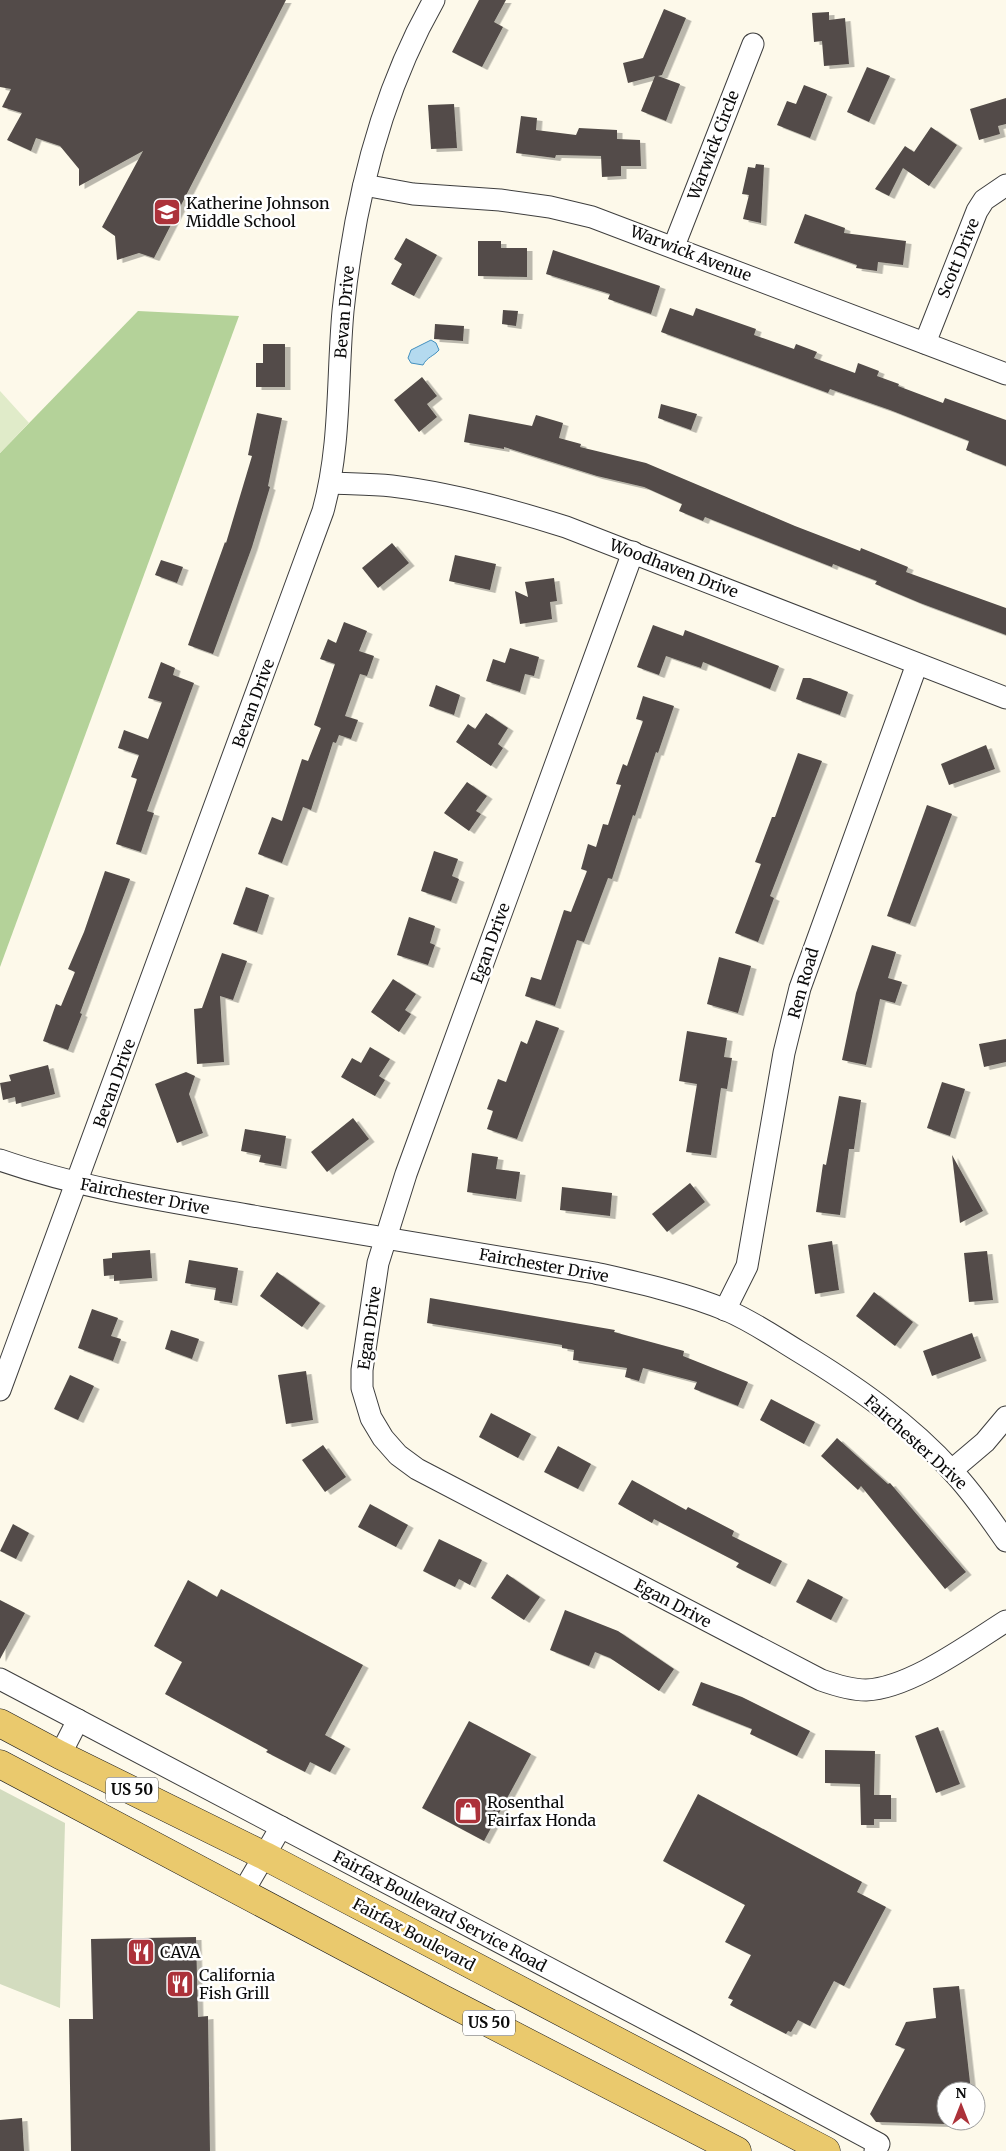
<svg xmlns="http://www.w3.org/2000/svg" width="1006" height="2151" viewBox="0 0 1006 2151" font-family="Merriweather,serif">
  <defs>
    <filter id="shadow"><feDropShadow dx="5.5" dy="3" stdDeviation="0" flood-color="#0004"/></filter>
  </defs>
  <rect width="100%" height="100%" fill="#fdf9ea"/>
  <path fill="#b4d299" d="M138,311l101,5 -239,651v-514z"/>
  <path fill="#d3dcbf" d="M0,1789l65,34 -5,185 -60,-24z"/>
  <path fill="#e0ebc9" d="M0,391l29,32 -29,30z"/>
  <path fill="#b4daef" stroke="#4390bf" d="M431,340l5,3 3,7c-5,6 -12,7 -16,15l-12,-2 -3,-5 3,-8z"/>
  <g fill="#524c48" filter="url(#shadow)">
    <path d="M0,0h286l-132,258 -15,-5 -22,7 -2,-24 -13,-9 41,-76 -64,35v-17l-19,-23 -24,-8 -5,13 -24,-11 15,-27 -20,-6 9,-18 -11,-2z"/>
    <path d="M479,0h27l-12,22 9,5 -21,40 -30,-15z"/>
    <path d="M664,9l22,9 -24,57 -4,1 22,8 -14,37 -25,-10 14,-35 -27,7 -5,-20 20,-5z"/>
    <path d="M829,12v8l16,-2 4,46 -25,2 -2,-25 -8,1 -2,-29z"/>
    <path d="M867,67l23,9 -21,46 -22,-10z"/>
    <path d="M804,85l23,9 -17,44 -33,-13 10,-24 9,3z"/>
    <path d="M1006,98v26l-8,2 2,8 -21,6 -9,-31z"/>
    <path d="M454,104l3,44 -26,1 -3,-44z"/>
    <path d="M521,116l16,2 -1,12 40,5 3,-7 38,2v9l23,1 1,26h-20v10l-19,1 -1,-21 -45,-1 -1,3 -39,-5z"/>
    <path d="M931,127l26,18 -28,41 -26,-18 -14,28 -14,-7 30,-43 9,6z"/>
    <path d="M756,164l8,1 -3,58 -18,-4 6,-24 -7,-1 6,-27 7,1z"/>
    <path d="M805,214l40,14 -1,5 62,8 -3,24 -25,-3 -1,9 -21,-3 1,-3 -63,-22z"/>
    <path d="M406,238l31,17 -23,41 -23,-12 11,-20 -8,-5z"/>
    <path d="M478,241h23v7h26v29l-49,-1z"/>
    <path d="M553,250l107,36 -9,28 -43,-15 2,-5 -64,-20z"/>
    <path d="M670,308l23,8 3,-8 60,21 -2,6 40,14 2,-5 21,8 -3,6 41,15 3,-10 21,8 -2,5 22,8 -1,2 45,17 2,-5 61,22v46l-40,-16 3,-9 -79,-31 -60,-21 -2,4 -167,-61z"/>
    <path d="M503,310l15,1 -2,15 -14,-2z"/>
    <path d="M435,324l29,2 -1,15 -29,-2z"/>
    <path d="M263,344h22v43h-29v-24h7z"/>
    <path d="M422,377l15,19 -10,8 10,13 -18,15 -25,-32z"/>
    <path d="M661,404l36,10 -6,16 -33,-12z"/>
    <path d="M257,413l25,5 -14,68 2,1 -18,60 -39,107 -25,-9 37,-103 1,1 26,-87 -4,-1z"/>
    <path d="M469,414l63,12 4,-11 27,8 -4,15 22,6 -1,3 66,16 149,63 65,25 1,-3 47,19 -2,5 100,36v27l-86,-32 -45,-19 2,-3 -44,-17 -1,3 -127,-50 -2,4 -24,-10 3,-7 -38,-17 -47,-11 -93,-29v2l-40,-7z"/>
    <path d="M392,543l17,20 -31,25 -16,-20z"/>
    <path d="M455,555l41,9 -6,26 -41,-9z"/>
    <path d="M161,560l22,7 -6,16 -22,-8z"/>
    <path d="M554,578l3,23 -7,1 2,17 -32,5 -5,-33 13,6 -3,-15z"/>
    <path d="M344,622l23,9 -8,20 15,5 -7,20 -7,-2 -15,42 13,4 -7,19 -12,-4 -3,8 -3,-1 -22,68 -8,-3 -21,56 -24,-9 14,-37 10,4 20,-62 6,2 13,-33 -7,-3 21,-61 -15,-5 8,-20 8,4z"/>
    <path d="M653,625l30,11 2,-6 94,36 -9,23 -67,-27 -2,6 -35,-12 -7,19 -22,-8z"/>
    <path d="M510,648l29,9 -5,19 -9,-2 -5,18 -34,-11 7,-22 12,4z"/>
    <path d="M161,662l14,6 -2,7 21,8 -47,128 7,2 -13,39 -25,-8 21,-65 -6,-2 8,-22 -21,-7 6,-18 24,9 14,-37 -14,-4z"/>
    <path d="M803,678h7l38,14 -8,23 -44,-16z"/>
    <path d="M436,685l24,10 -6,20 -25,-9z"/>
    <path d="M643,696l31,10 -16,47 -2,-1 -21,64 -2,-1 -21,64 -4,-1 -24,64 -7,-2 -22,66 -30,-10 6,-19 10,3 23,-70 7,2 16,-41 -6,-2 7,-25 8,3 7,-23 5,1 13,-40 -5,-1 7,-20 4,2 16,-45 -7,-2z"/>
    <path d="M486,713l22,15 -10,16 5,4 -12,18 -35,-24 12,-18 7,5z"/>
    <path d="M986,745l9,24 -46,16 -8,-21z"/>
    <path d="M798,753l24,8 -52,135 4,2 -16,44 -23,-9 26,-69 -6,-2 17,-45h3z"/>
    <path d="M467,782l20,14 -11,15 5,3 -12,17 -25,-18z"/>
    <path d="M927,805l25,9 -42,110 -23,-8z"/>
    <path d="M434,851l24,8 -6,17 7,3 -8,22 -30,-10z"/>
    <path d="M105,871l25,8 -50,134 2,1 -14,36 -25,-9 13,-37 5,2 14,-34 -7,-3 16,-37z"/>
    <path d="M246,887l23,8 -12,37 -24,-8z"/>
    <path d="M409,917l26,9 -5,17 5,2 -7,20 -31,-10z"/>
    <path d="M872,945l24,7 -8,26 14,4 -7,21 -15,-4 -14,66 -24,-5 14,-67z"/>
    <path d="M222,953l25,8 -14,39 -13,-4 4,66 -27,2 -3,-55 8,-1z"/>
    <path d="M719,957l32,9 -13,47 -31,-9z"/>
    <path d="M393,979l23,15 -11,16 6,4 -12,18 -28,-20z"/>
    <path d="M536,1020l23,8 -42,111 -30,-10 6,-18 -6,-2 11,-30 8,3 15,-41 6,3z"/>
    <path d="M687,1031l40,7 -3,19 8,1 -5,31 -6,-1 -10,67 -25,-3 11,-68 -18,-3z"/>
    <path d="M1006,1039v23l-22,5 -5,-23z"/>
    <path d="M370,1047l20,12 -11,17 6,4 -10,16 -34,-19 11,-19 9,5z"/>
    <path d="M48,1065l7,29 -39,10 -1,-7 -12,3 -3,-17 11,-2 -2,-6z"/>
    <path d="M186,1072l9,4 -6,18 14,39 -26,10 -22,-59z"/>
    <path d="M942,1082l23,7 -15,47 -23,-8z"/>
    <path d="M839,1096l22,4 -7,49h-5l-9,66 -24,-3 7,-48 3,1z"/>
    <path d="M353,1118l16,21 -42,33 -16,-20z"/>
    <path d="M245,1129l41,7 -5,30 -22,-4 2,-7 -20,-4z"/>
    <path d="M472,1153l26,4 -2,12 24,3 -4,27 -49,-7z"/>
    <path d="M952,1155l31,56 -23,12z"/>
    <path d="M690,1183l15,19 -38,30 -15,-18z"/>
    <path d="M562,1187l50,6 -2,23 -50,-6z"/>
    <path d="M832,1241l7,49 -24,4 -7,-49z"/>
    <path d="M150,1250l2,28 -38,3v-6l-10,1 -1,-17 9,-1v-5z"/>
    <path d="M987,1251l6,49 -24,2 -5,-49z"/>
    <path d="M189,1260l49,8 -6,35 -18,-3 2,-12 -31,-5z"/>
    <path d="M277,1272l43,31 -18,24 -42,-31z"/>
    <path d="M874,1292l39,30 -18,24 -39,-30z"/>
    <path d="M430,1298l185,32 -1,2 70,19 -1,5 65,26 -10,24 -44,-17 3,-7 -54,-14 -4,13 -14,-4 2,-9 -54,-8 1,-10 -12,-2v-3l-135,-22z"/>
    <path d="M92,1309l26,9 -7,18 10,3 -8,22 -35,-13z"/>
    <path d="M171,1330l28,9 -7,20 -27,-10z"/>
    <path d="M972,1333l9,25 -49,18 -9,-25z"/>
    <path d="M306,1371l7,49 -27,4 -8,-49z"/>
    <path d="M70,1375l24,11 -16,34 -24,-11z"/>
    <path d="M771,1399l44,23 -11,22 -44,-24z"/>
    <path d="M491,1413l40,21 -13,24 -39,-21z"/>
    <path d="M837,1438l51,46 2,-1 76,89 -21,17 -84,-103 -3,4 -37,-34z"/>
    <path d="M323,1445l23,32 -21,15 -23,-32z"/>
    <path d="M558,1446l33,18 -13,25 -34,-17z"/>
    <path d="M632,1480l54,30 2,-3 46,24 -2,5 50,25 -12,23 -34,-17 3,-4 -85,-44 -2,4 -34,-19z"/>
    <path d="M370,1504l38,21 -12,22 -38,-20z"/>
    <path d="M13,1524l16,9 -13,26 -16,-8z"/>
    <path d="M439,1539l43,21 -12,25 -11,-6 -4,8 -32,-16z"/>
    <path d="M507,1574l33,23 -16,23 -33,-22z"/>
    <path d="M808,1579l35,18 -12,23 -35,-18z"/>
    <path d="M188,1580l29,17 4,-8 142,76 -38,70 20,11 -15,26 -20,-10 -5,10 -39,-20 2,-2 -103,-56 17,-32 -28,-16z"/>
    <path d="M0,1600l25,13 -25,46z"/>
    <path d="M565,1610l53,21 56,38 -15,22 -49,-33 -15,-6 -6,14 -39,-16z"/>
    <path d="M701,1682l41,15 68,34 -13,25 -47,-22 2,-5 -60,-24z"/>
    <path d="M469,1721l62,33 -47,87 -62,-33z"/>
    <path d="M938,1727l22,57 -24,9 -21,-57z"/>
    <path d="M825,1750l50,1 -1,44h17v24h-17v6h-13l-1,-41 -35,-1z"/>
    <path d="M698,1794l164,88 -5,10 29,15 -42,79 -10,-5 -24,45 -12,-6 -7,12 -3,-1 -2,3 -56,-29 3,-5 -5,-2 23,-43 -26,-13 20,-37 -82,-44z"/>
    <path d="M196,1937l2,80 10,-1 2,135h-139l-2,-132h24l-2,-80z"/>
    <path d="M959,1986l12,105h-25v33l-70,-2 -6,-8 35,-65 -10,-4 11,-23 30,-4 -3,-30z"/>
    <path d="M22,2118l2,33h-24v-31z"/>
  </g>
  <g fill="none" stroke-linecap="round" stroke-linejoin="round">
    <g stroke="#3e3e3e" stroke-width="23">
      <g id="street">
        <path d="M364,185l49,9 87,6 50,7 42,10 414,157"/>
        <path d="M674,246l79,-202"/>
        <path d="M925,343l52,-132 7,-11 22,-15"/>
        <path d="M331,483c20,1 41,1 61,3 59,7 117,23 174,41l440,171"/>
        <path d="M633,552l-227,622 -28,89 -16,107v18l9,30 12,20 15,17 19,14 404,211c14,5 29,10 45,10 44,-2 102,-45 140,-69"/>
        <path d="M0,1160c83,29 172,42 259,57 112,19 224,38 336,56 44,10 90,20 131,37 26,11 49,27 72,41 56,34 111,72 155,121 20,21 36,45 53,69"/>
        <path d="M725,1310l22,-44 37,-213 16,-65 117,-324"/>
        <path d="M0,1390l323,-879c18,-65 14,-133 20,-200 11,-107 37,-216 91,-311"/>
        <path d="M952,1470l33,-28 21,-25"/>
        <path d="M0,1679l689,363 190,102 -4,7"/>
        <path d="M60,1755l18,-35"/>
        <path d="M243,1892l38,-65"/>
      </g>
    </g>
    <g stroke="#1c1c1c" stroke-width="29">
      <g id="primary">
        <path d="M0,1723l60,32 205,101 561,295"/>
        <path d="M0,1764l441,234 296,153"/>
      </g>
    </g>
    <use href="#street" stroke="#fff" stroke-width="21"/>
    <use href="#primary" stroke="#eac96d" stroke-width="28"/>
  </g>
  <defs>
    <g id="school-square" transform="scale(1.4375)"><rect x="-9" y="-9" width="18" height="18" rx="4" fill="#ac323a" stroke="#fff"/><path d="M0-5L7-2L0 1L-7-2ZM-4 1L0 2.5L4 1V4Q0 6-4 4Z" fill="#fff"/></g>
    <g id="shop-square" transform="scale(1.4375)"><rect x="-9" y="-9" width="18" height="18" rx="4" fill="#ac323a" stroke="#fff"/><path d="M-5-2.5h2.3a2.7 3.5 0 0 1 5.4 0H5L5.5 6h-11ZM-1.5-2.5h3a1.5 2.3 0 0 0-3 0Z" fill="#fff"/></g>
    <g id="restaurant-square" transform="scale(1.4375)"><rect x="-9" y="-9" width="18" height="18" rx="4" fill="#ac323a" stroke="#fff"/><path d="M-5-6h1v4h1v-4h1v4h1v-4h1v5L-1.5 .5V6h-2V.5L-5-1ZM5-6V6H3V1.5H1.5Q1.5-4 5-6Z" fill="#fff"/></g>
  </defs>
  <g fill-rule="evenodd">
    <use href="#school-square" x="167" y="212"/>
    <use href="#shop-square" x="468" y="1811"/>
    <use href="#restaurant-square" x="141" y="1952"/>
    <use href="#restaurant-square" x="180" y="1984"/>
  </g>
  <g text-anchor="middle" stroke-width="5" stroke-linejoin="round" paint-order="stroke">
    <g fill="#fff" stroke="#545454" stroke-width="1">
      <rect x="106" y="1777.5" width="52" height="25" rx="4"/>
      <rect x="463" y="2010.5" width="52" height="25" rx="4"/>
    </g>
    <g font-size="15" font-weight="bold" fill="#0b0b0b">
      <text x="132" y="1795">US 50</text>
      <text x="489" y="2028">US 50</text>
    </g>
    <g font-size="16" fill="#0b0b0b" stroke="#fff">
      <text transform="translate(713 145) rotate(-69)" y="6">Warwick Circle</text>
      <text transform="translate(691 253) rotate(21)" y="6">Warwick Avenue</text>
      <text transform="translate(958 258) rotate(-68)" y="6">Scott Drive</text>
      <text transform="translate(344 312) rotate(-85)" y="6">Bevan Drive</text>
      <text transform="translate(674 568) rotate(21)" y="6">Woodhaven Drive</text>
      <text transform="translate(253 703) rotate(-70)" y="6">Bevan Drive</text>
      <text transform="translate(490 943) rotate(-70)" y="6">Egan Drive</text>
      <text transform="translate(803 983) rotate(-74)" y="6">Ren Road</text>
      <text transform="translate(114 1083) rotate(-70)" y="6">Bevan Drive</text>
      <text transform="translate(145 1196) rotate(11)" y="6">Fairchester Drive</text>
      <text transform="translate(544 1265) rotate(10)" y="6">Fairchester Drive</text>
      <text transform="translate(369 1328) rotate(-82)" y="6">Egan Drive</text>
      <text transform="translate(916 1442) rotate(42)" y="6">Fairchester Drive</text>
      <text transform="translate(673 1603) rotate(28)" y="6">Egan Drive</text>
      <text transform="translate(440 1911) rotate(28)" y="6">Fairfax Boulevard Service Road</text>
      <text transform="translate(414 1934) rotate(28)" y="6">Fairfax Boulevard</text>
    </g>
    <g font-size="16" fill="#0b0b0b" stroke="#fff" text-anchor="start">
      <text x="186" y="209">Katherine Johnson<tspan x="186" dy="18">Middle School</tspan></text>
      <text x="487" y="1808">Rosenthal<tspan x="487" dy="18">Fairfax Honda</tspan></text>
      <text x="160" y="1958">CAVA</text>
      <text x="199" y="1981">California<tspan x="199" dy="18">Fish Grill</tspan></text>
    </g>
  </g>
  <g transform="translate(961 2106)"><circle r="24" fill="#ffffff" stroke="#9d9d9d"/>
  <path d="M0-4L9 19L0 12L-9 19Z" fill="#ac323a"/>
  <text y="-8" font-size="14" font-weight="bold" text-anchor="middle" fill="#0b0b0b">N</text>
  </g>
</svg>
